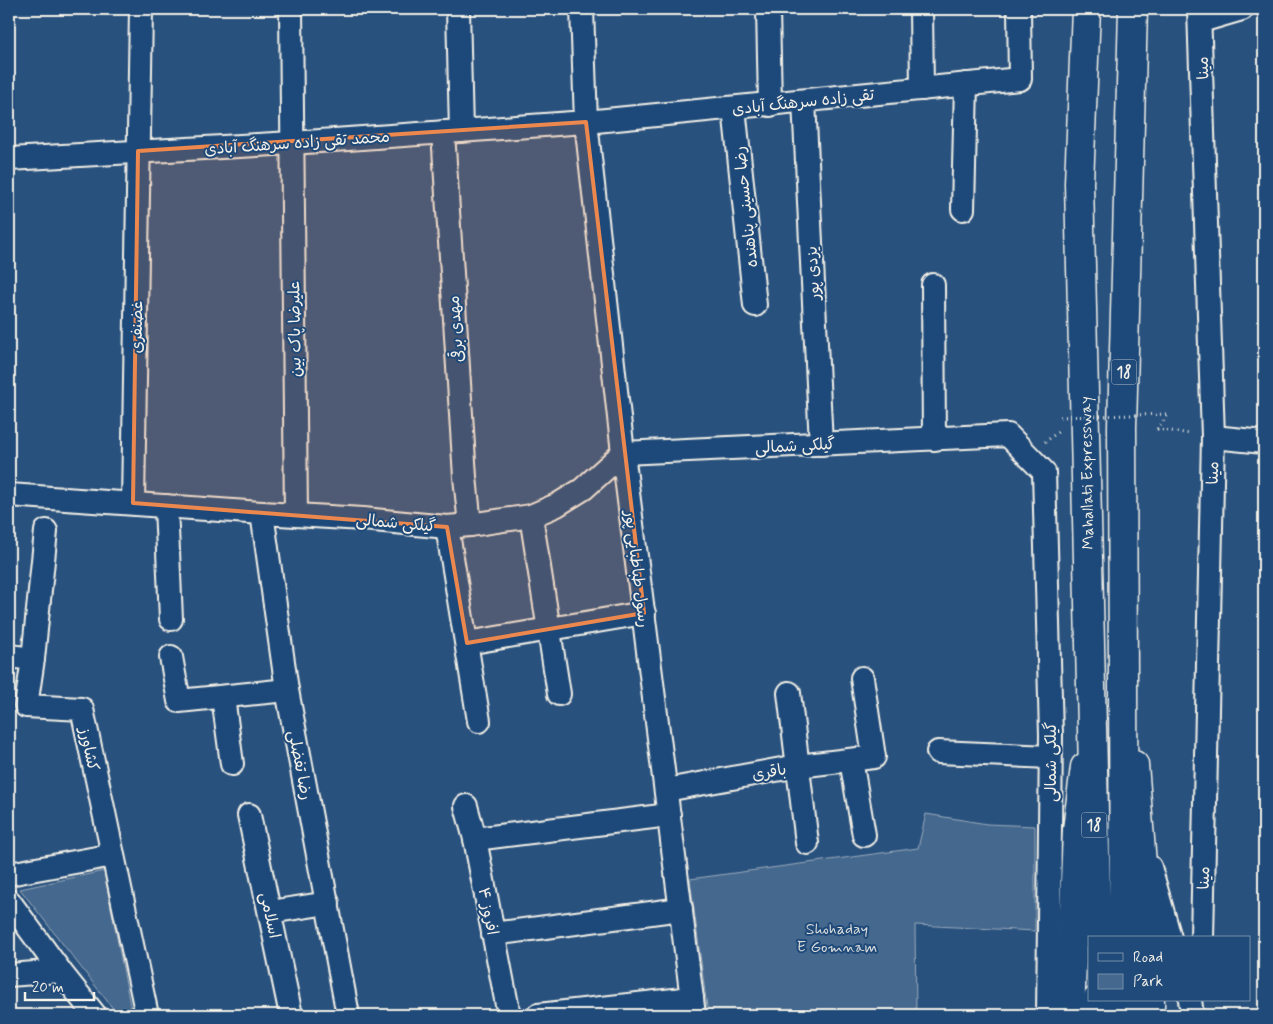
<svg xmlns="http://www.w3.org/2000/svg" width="1273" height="1024" viewBox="0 0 1273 1024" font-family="Mynerve,'Playpen Sans Arabic',sans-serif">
  <rect width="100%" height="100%" fill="#28517e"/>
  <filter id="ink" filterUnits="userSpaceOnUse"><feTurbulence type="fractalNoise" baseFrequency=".02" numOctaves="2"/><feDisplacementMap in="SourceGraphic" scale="10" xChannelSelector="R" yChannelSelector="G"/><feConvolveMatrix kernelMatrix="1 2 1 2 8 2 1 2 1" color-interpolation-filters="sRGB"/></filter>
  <g filter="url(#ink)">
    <g fill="#45688e" stroke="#9cacbb">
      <path d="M926,814l61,10 48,2v105l-120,-6 1,90h-208l-18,-136 228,-31z"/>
      <path d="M104,871l28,144h-14l-98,-126z"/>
    </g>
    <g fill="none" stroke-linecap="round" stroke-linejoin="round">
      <g stroke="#f4f1e8" stroke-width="26">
        <g id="street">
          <path d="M291,9l5,505"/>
          <path d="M458,9l3,122"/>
          <path d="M582,9l4,113 37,331 71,562"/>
          <path d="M768,9l2,96"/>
          <path d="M921,9l1,80"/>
          <path d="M1199,9l14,428 -11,501"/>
          <path d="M1201,21l41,-12"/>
          <path d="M804,101l17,343"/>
          <path d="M734,108l21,197"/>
          <path d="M443,132l22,345 5,48"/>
          <path d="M9,159l283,-16 294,-21 434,-43 -1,-70"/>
          <path d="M963,209l3,-125"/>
          <path d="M933,285l1,154"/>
          <path d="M1213,437l51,5"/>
          <path d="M9,495l253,18 101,6 84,8 23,-2 61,-9 26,-11 26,-16 40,-36 385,-18 36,37 7,263 -3,280"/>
          <path d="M133,503l8,-494"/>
          <path d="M166,506l5,113"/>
          <path d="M262,513l25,177 61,325"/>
          <path d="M531,516l28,178"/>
          <path d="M447,527l32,194"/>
          <path d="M46,531l-13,128 -7,47 56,3 65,306"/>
          <path d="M467,643l177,-30"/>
          <path d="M9,656l24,3"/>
          <path d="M171,657l8,44 108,-11"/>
          <path d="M789,693l18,150"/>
          <path d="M223,697l9,67"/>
          <path d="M938,752l112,5"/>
          <path d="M851,760l13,75"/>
          <path d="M666,790l132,-24 76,-9 -12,-79"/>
          <path d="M466,806l9,33 34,176"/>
          <path d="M249,815l42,200"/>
          <path d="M475,839l194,-24"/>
          <path d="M1150,867l20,71"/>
          <path d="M9,874l104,-19"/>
          <path d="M9,901l51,70 35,44"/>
          <path d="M270,912l58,-9"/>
          <path d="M493,934l188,-25"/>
          <path d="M9,975l51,-4"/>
          <path d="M1190,1000l2,15"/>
          <path d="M538,1015l154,-17"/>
        </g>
      </g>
      <g stroke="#f4f1e8" stroke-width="31">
        <g id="primary">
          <path d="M1134,765l14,173"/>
          <path d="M1150,1000v15"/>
          <path d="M1070,1015l7,-185 8,-63"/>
        </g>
      </g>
      <g stroke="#f4f1e8" stroke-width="31">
        <g id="highway">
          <path d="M1086,9l-7,174 18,755"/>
          <path d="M1124,938l-2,-511 11,-418"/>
          <path d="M1097,1015v-15"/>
          <path d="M1124,1015v-15"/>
        </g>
      </g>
      <g stroke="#f4f1e8" stroke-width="3" stroke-dasharray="1 4" stroke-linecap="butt">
        <path d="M1157,429l34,5"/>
        <path d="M1157,429l12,-15"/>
        <path d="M1045,442l13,-10v-2"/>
      </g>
      <use href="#street" stroke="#1f4a7a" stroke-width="22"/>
      <use href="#primary" stroke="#1f4a7a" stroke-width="28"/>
      <use href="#highway" stroke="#1f4a7a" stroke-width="28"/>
      <path stroke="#f4f1e8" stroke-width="3" stroke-dasharray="1 4" stroke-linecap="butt" d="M1060,417l109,-3"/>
    </g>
  </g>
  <path fill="#ec874e" fill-opacity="0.2" stroke="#ec874e" stroke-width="4" stroke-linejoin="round" d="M586,122l58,491 -177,30 -20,-116 -314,-24 5,-352z"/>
  <g text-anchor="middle" stroke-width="4" stroke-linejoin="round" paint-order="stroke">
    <g fill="#1f4a7a" stroke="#b4bfc7" stroke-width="1">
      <rect x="1111.5" y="359.5" width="25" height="25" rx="4"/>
      <rect x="1081.5" y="812.5" width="25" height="25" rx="4"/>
    </g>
    <g font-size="15" font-weight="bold" fill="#f4f1e8">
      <text x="1124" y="377">18</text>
      <text x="1094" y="830">18</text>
    </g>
    <g font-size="16" fill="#f4f1e8" stroke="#1f4a7a">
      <text transform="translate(1202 68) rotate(-92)" y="6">مینا</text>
      <text transform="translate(803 101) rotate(-6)" y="6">تقی زاده سرهنگ آبادی</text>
      <text transform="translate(297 142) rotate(-4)" y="6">محمد تقی زاده سرهنگ آبادی</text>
      <text transform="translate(745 207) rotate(-96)" y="6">رضا حسینی پناهنده</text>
      <text transform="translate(812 273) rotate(-93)" y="6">یزدی پور</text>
      <text transform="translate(136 327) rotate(-89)" y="6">غضنفری</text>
      <text transform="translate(294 329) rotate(-91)" y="6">علیرضا پاک بین</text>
      <text transform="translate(455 329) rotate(-94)" y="6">مهدی برقی</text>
      <text transform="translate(795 445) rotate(-3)" y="6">گيلکی شمالی</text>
      <text transform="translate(1086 473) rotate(-91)" y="6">Mahallati Expressway</text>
      <text transform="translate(1212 473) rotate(-89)" y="6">مینا</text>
      <text transform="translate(396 522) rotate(5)" y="6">گيلکی شمالی</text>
      <text transform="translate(638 569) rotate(83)" y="6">رسول طباطبایی پور</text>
      <text transform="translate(90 749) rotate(78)" y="6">کشاورز</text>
      <text transform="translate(1050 762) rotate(-90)" y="6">گيلکی شمالی</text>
      <text transform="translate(301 765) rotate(79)" y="6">رضا تفضلی</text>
      <text transform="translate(769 771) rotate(-10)" y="6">باقری</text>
      <text transform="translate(1203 878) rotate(-89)" y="6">مینا</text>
      <text transform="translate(489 911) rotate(79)" y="6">افروز ۴</text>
      <text transform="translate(271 915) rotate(78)" y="6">اسلامی</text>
    </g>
    <g font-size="16" fill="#dadcda" stroke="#1f4a7a">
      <text x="837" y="934">Shohaday<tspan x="837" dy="18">E Gomnam</tspan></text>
    </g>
  </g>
  <rect width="1273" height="1024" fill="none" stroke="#1f4a7a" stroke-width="30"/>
  <rect x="15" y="15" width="1243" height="994" fill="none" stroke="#f4f1e8" stroke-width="2" filter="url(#ink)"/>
  <rect x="1088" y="936" width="162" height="65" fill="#1f4a7a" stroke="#748da6"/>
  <rect x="1098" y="953" width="25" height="8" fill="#1f4a7a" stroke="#748da6"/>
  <text x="1133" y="962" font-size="15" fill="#f4f1e8">Road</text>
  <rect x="1098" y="974" width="25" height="15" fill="#45688e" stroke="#748da6"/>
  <text x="1133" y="986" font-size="15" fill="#f4f1e8">Park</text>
  <path d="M25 992v8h69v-8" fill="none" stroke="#f4f1e8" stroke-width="2.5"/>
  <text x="32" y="992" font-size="15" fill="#f4f1e8" stroke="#1f4a7a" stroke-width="4" paint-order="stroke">20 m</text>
</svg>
